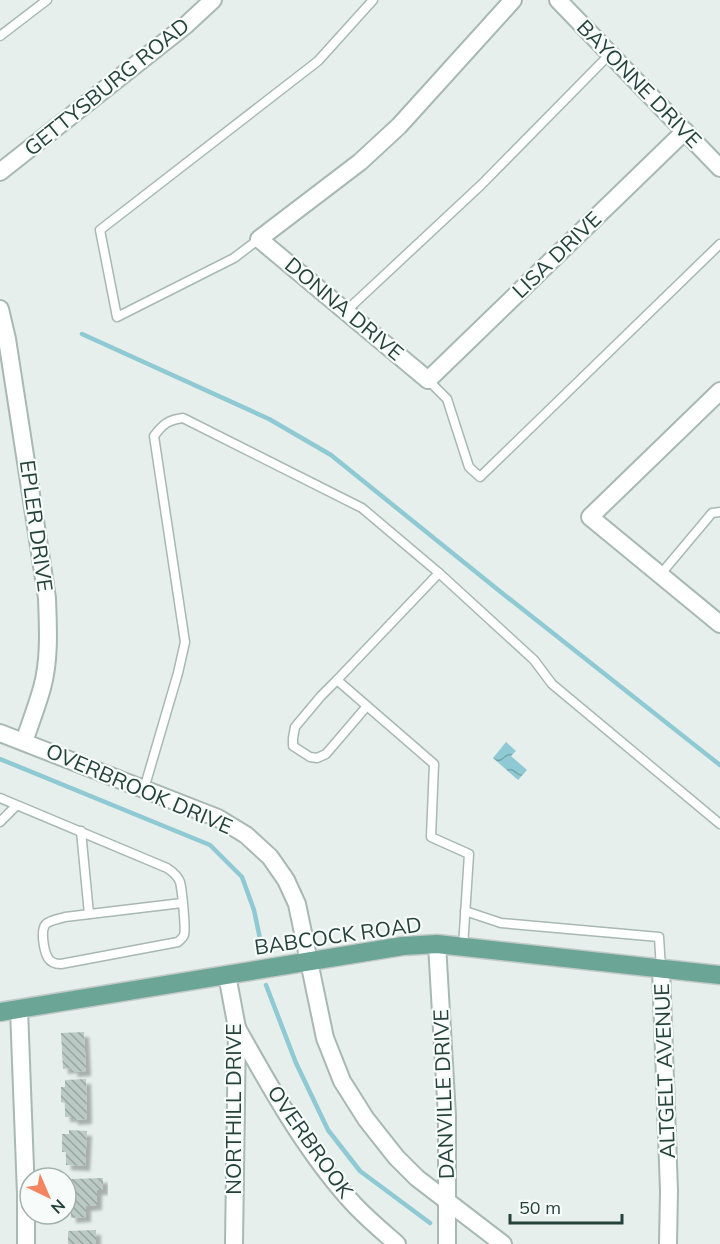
<svg xmlns="http://www.w3.org/2000/svg" width="720" height="1244" viewBox="0 0 720 1244" font-family="Mulish,sans-serif">
  <defs>
    <pattern id="water-waves" width="16" height="10" patternUnits="userSpaceOnUse" patternTransform="scale(1.5)"><rect width="16" height="10" fill="#8ec9d4"/><path d="M0 5q4-4 8 0t8 0" fill="none" stroke="#74a5ad"/></pattern>
    <pattern id="building-back-hatch" width="6" height="6" patternUnits="userSpaceOnUse" patternTransform="scale(1.5)"><rect width="6" height="6" fill="#bbcac4"/><path d="M-1 5l2 2M0 0l6 6M5-1l2 2" fill="none" stroke="#98a6a0"/></pattern>
    <filter id="shadow"><feDropShadow dx="5" dy="5" stdDeviation="1.5" flood-color="#0004"/></filter>
  </defs>
  <rect width="100%" height="100%" fill="#e6efeb"/>
  <path fill="url(#water-waves)" d="M506,742l10,9 -5,5 16,14 -9,10 -25,-22z"/>
  <g fill="none" stroke-linecap="round" stroke-linejoin="round">
    <g stroke="#8ec9d4" stroke-width="4.5">
      <path d="M82,334l187,85 62,36 166,134 223,176"/>
      <path d="M0,759l210,86 32,32 12,33 9,43"/>
      <path d="M266,985l30,78 32,67 32,41 70,52"/>
    </g>
  </g>
  <g fill="url(#building-back-hatch)" filter="url(#shadow)">
    <path d="M84,1032l2,39 -14,1 1,-4 -10,1 -2,-36z"/>
    <path d="M86,1079l1,40 -14,1v-3h-8v-14l-4,-1v-15h4v-7z"/>
    <path d="M69,1130l18,1 -2,35 -19,-1v-13h-4v-18h7z"/>
    <path d="M103,1178v12h-6v15l-11,1v11l-15,1v-39z"/>
    <path d="M96,1230v14h-28v-13z"/>
  </g>
  <g fill="none" stroke-linecap="round" stroke-linejoin="round">
    <g stroke="#a8b8b2" stroke-width="11">
      <g id="service">
        <path d="M0,36l47,-36"/>
        <path d="M259,239l-25,19 -117,59 -17,-87 218,-169 55,-61"/>
        <path d="M346,311l135,-126 129,-131"/>
        <path d="M428,380l19,19 22,68 11,10 240,-233"/>
        <path d="M439,573l-102,107 97,84 -3,73 38,17 -6,93"/>
        <path d="M660,575l52,-62 8,-1"/>
        <path d="M337,680l-16,16 -26,31 -2,11v8l17,11 7,1 9,-4 41,-48"/>
        <path d="M144,789l34,-116 7,-31 -31,-206c9,-12 14,-16 29,-18l179,90 77,65 95,87 18,24 168,140"/>
        <path d="M0,798l167,70c6,4 11,8 13,14 2,7 6,48 4,53 -1,3 -4,5 -6,7l-117,22c-5,0 -10,-1 -13,-6 -4,-7 -8,-28 -2,-34 4,-4 13,-5 19,-7l117,-14"/>
        <path d="M0,822l16,-16"/>
        <path d="M81,831l8,83"/>
        <path d="M465,911l36,12 158,14 2,32"/>
      </g>
    </g>
    <g stroke="#a8b8b2" stroke-width="20">
      <g id="minor">
        <path d="M513,0l-114,126 -39,36 -101,77 169,141 257,-249"/>
        <path d="M558,0l162,168"/>
        <path d="M0,172l186,-147 27,-25"/>
        <path d="M0,309l7,30 40,259c1,30 3,61 -5,90 -5,18 -12,36 -18,54"/>
        <path d="M720,391l-130,126 130,107"/>
        <path d="M0,733l218,85 28,17 24,22 16,23 11,24 28,134 17,43 24,38 30,38 21,21 86,66"/>
        <path d="M437,944l10,172v128"/>
        <path d="M661,969l8,222 -1,53"/>
        <path d="M227,975l10,53 -3,216"/>
        <path d="M19,1009l7,185v50"/>
        <path d="M237,1028c33,59 68,122 113,172 14,16 31,30 47,44"/>
      </g>
    </g>
    <g stroke="#c2cac8" stroke-width="21">
      <path id="primary" d="M0,1012l403,-66 34,-2 283,31"/>
    </g>
    <use href="#service" stroke="#fff" stroke-width="8"/>
    <use href="#minor" stroke="#fff" stroke-width="16"/>
    <use href="#primary" stroke="#6aa596" stroke-width="18"/>
  </g>
  <g text-anchor="middle" stroke-width="4.5" stroke-linejoin="round" paint-order="stroke">
    <g font-size="21" fill="#24423a" stroke="#f7fbf9">
      <text transform="translate(639 84) rotate(46)" y="7">BAYONNE DRIVE</text>
      <text transform="translate(107 87) rotate(-39)" y="7">GETTYSBURG ROAD</text>
      <text transform="translate(557 255) rotate(-44)" y="7">LISA DRIVE</text>
      <text transform="translate(344 309) rotate(40)" y="7">DONNA DRIVE</text>
      <text transform="translate(36 526) rotate(82)" y="7">EPLER DRIVE</text>
      <text transform="translate(139 789) rotate(23)" y="7">OVERBROOK DRIVE</text>
      <text transform="translate(338 936) rotate(-8)" y="7">BABCOCK ROAD</text>
      <text transform="translate(665 1071) rotate(-92)" y="7">ALTGELT AVENUE</text>
      <text transform="translate(444 1094) rotate(-92)" y="7">DANVILLE DRIVE</text>
      <text transform="translate(234 1109) rotate(-90)" y="7">NORTHILL DRIVE</text>
      <text transform="translate(310 1142) rotate(55)" y="7">OVERBROOK</text>
    </g>
  </g>
  <g transform="translate(48 1196) rotate(136)"><circle r="28" fill="#f7fbf9" stroke="#a3b1ad" stroke-width="1.5"/>
  <path d="M0-4.5L10 22L0 15L-10 22Z" fill="#f4845f"/>
  <text y="-9" font-size="16" font-weight="bold" text-anchor="middle" fill="#24423a">N</text>
  </g>
  <path d="M510 1214v9h112v-9" fill="none" stroke="#24423a" stroke-width="3"/>
  <text x="519" y="1214" font-size="18" fill="#24423a" stroke="#f7fbf9" stroke-width="4.5" paint-order="stroke">50 m</text>
</svg>
